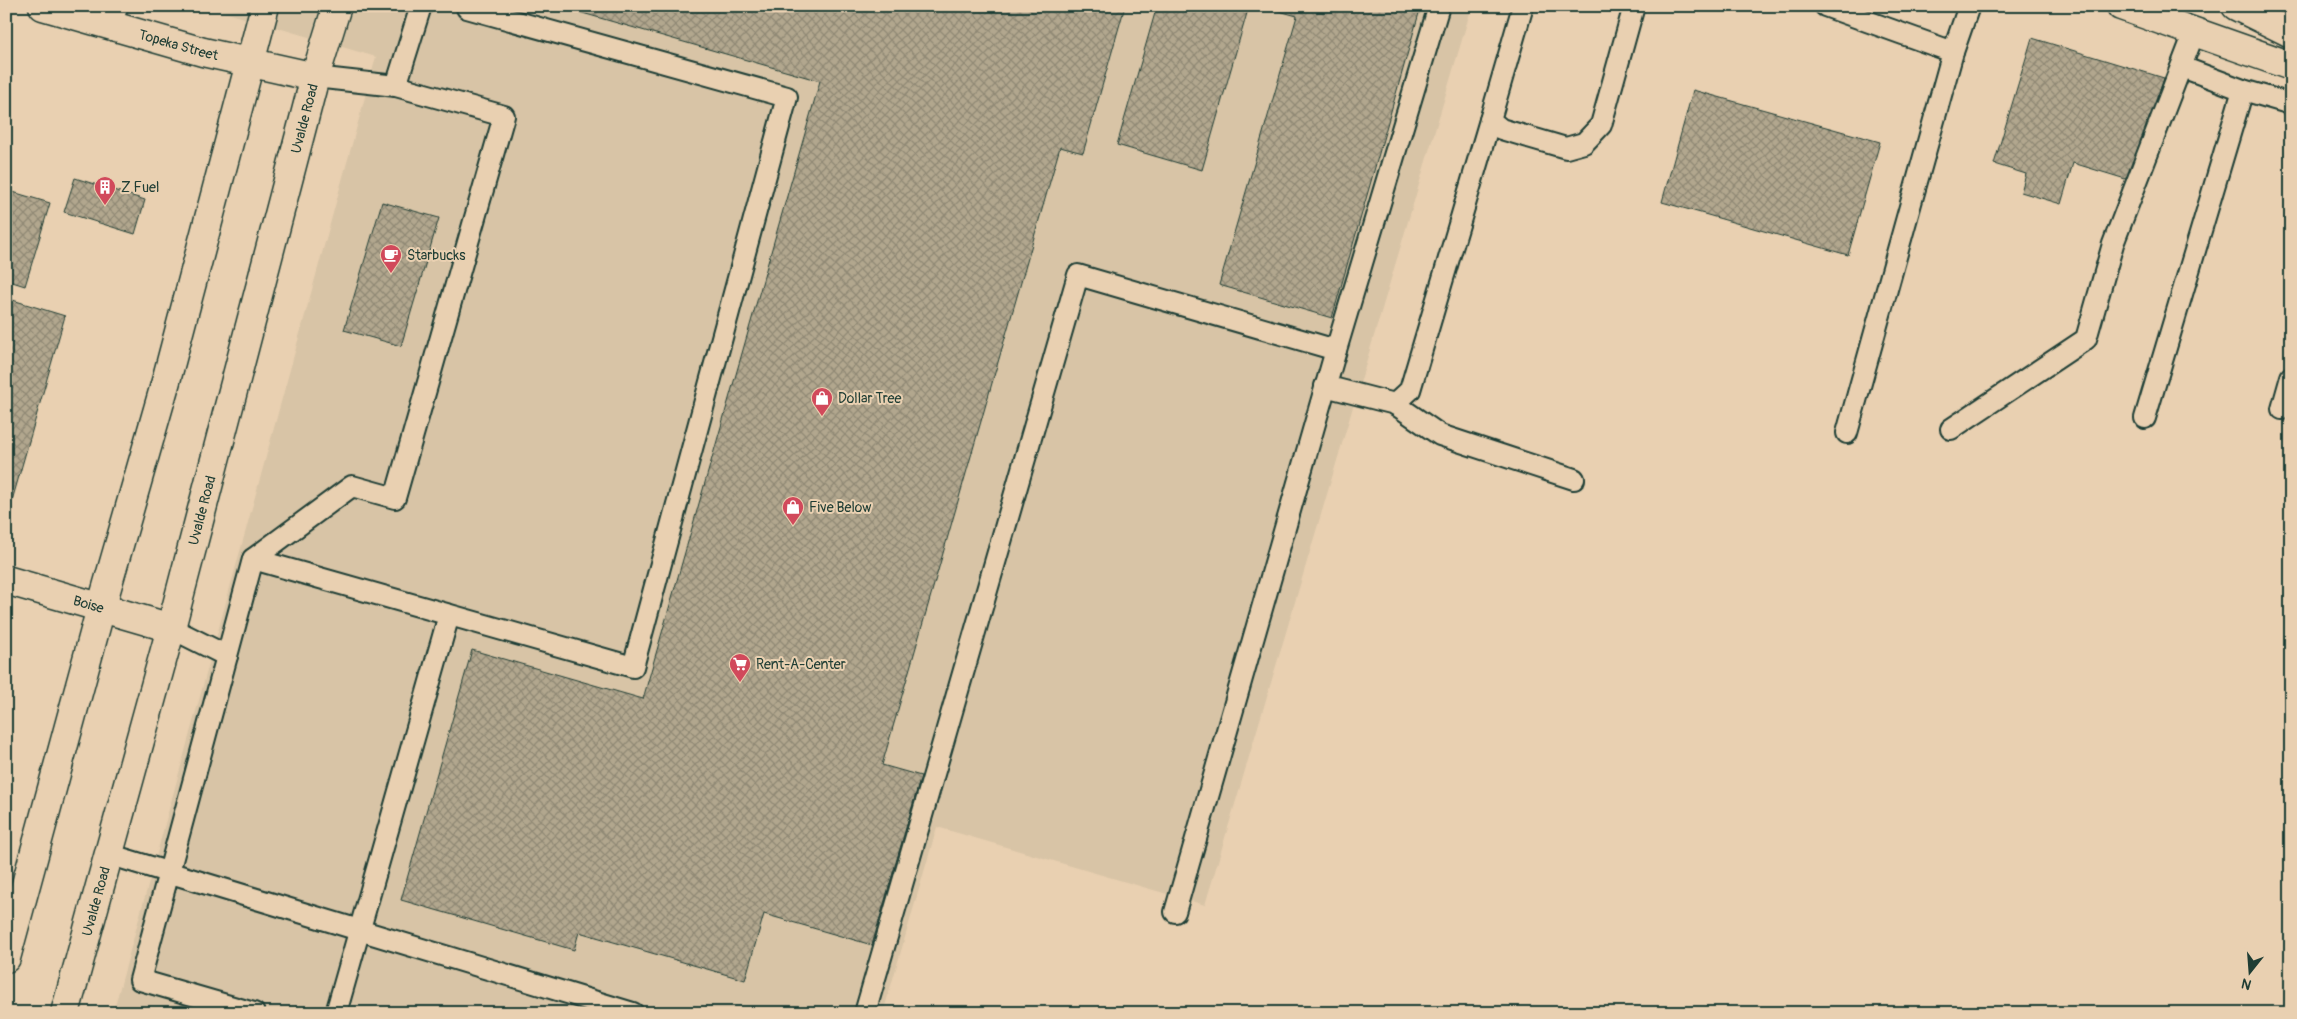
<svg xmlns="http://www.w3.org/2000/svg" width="2297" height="1019" viewBox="0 0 2297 1019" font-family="Pangolin,sans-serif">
  <defs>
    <pattern id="building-cross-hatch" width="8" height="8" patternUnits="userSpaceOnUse" patternTransform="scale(1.25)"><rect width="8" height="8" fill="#b2a78e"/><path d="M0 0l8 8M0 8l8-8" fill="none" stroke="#908975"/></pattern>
  </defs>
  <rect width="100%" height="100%" fill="#e9d0b1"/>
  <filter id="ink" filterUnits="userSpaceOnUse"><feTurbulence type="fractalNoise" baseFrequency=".02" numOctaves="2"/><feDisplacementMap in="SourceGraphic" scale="10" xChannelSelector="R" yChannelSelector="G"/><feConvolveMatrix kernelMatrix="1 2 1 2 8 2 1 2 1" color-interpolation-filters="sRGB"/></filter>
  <g filter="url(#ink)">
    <path fill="#d8c4a6" d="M204,6h1268l-267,899 -268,-78 -54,186h-770l263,-956z"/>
    <g fill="url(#building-cross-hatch)" stroke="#1f3d34">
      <path d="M558,6h567l-42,147 -23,-6 -178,618 39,11 -49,169 -108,-31 -19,66 -166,-48 -5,18 -173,-50 71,-250 171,49 177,-618z"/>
      <path d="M1157,6h92l-47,164 -85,-25z"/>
      <path d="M1261,6h160l-89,312 -113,-33 78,-269z"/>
      <path d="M2032,38l132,40 -32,103 -59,-18 -12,41 -40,-12 5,-18 -32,-10z"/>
      <path d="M1693,90l187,52 -32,113 -186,-53z"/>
      <path d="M75,178l70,22 -10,34 -71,-22z"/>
      <path d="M6,190l44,13 -25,83 -19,-6z"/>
      <path d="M382,202l57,16 -38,128 -57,-16z"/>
      <path d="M6,298l59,18 -56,195 -3,-1z"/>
    </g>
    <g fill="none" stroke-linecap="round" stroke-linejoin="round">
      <g stroke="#1f3d34" stroke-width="24">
        <g id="lane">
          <path d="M1523,6l-33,114 11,9 65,19 18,-5 17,-18 33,-119"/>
          <path d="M1825,6l128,46 16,-46"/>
          <path d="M112,26l5,-20"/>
          <path d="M2182,67l61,23 48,14"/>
          <path d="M396,86l25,-80"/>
          <path d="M1325,386l70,18 15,-14 80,-270"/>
          <path d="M1395,404l45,31 134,44"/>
          <path d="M2282,409l9,-32"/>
          <path d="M2145,418l98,-328"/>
          <path d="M1951,429l135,-90 27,-95 81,-211"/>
          <path d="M1847,433l106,-381"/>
          <path d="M253,559l380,108 154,-570 -320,-89"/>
          <path d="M171,628l56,28"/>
          <path d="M108,854l525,159"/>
          <path d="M1175,912l161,-562 103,-344"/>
          <path d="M254,1013l-114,-33 113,-421 99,-73 43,12 109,-382 -108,-30 -81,-9"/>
          <path d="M336,1013l113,-398"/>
          <path d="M865,1013l213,-738 258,75"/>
        </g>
      </g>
      <g stroke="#1f3d34" stroke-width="31">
        <g id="street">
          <path id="s1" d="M43,6l160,46 112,25"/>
          <path id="s2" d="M6,580l165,48"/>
        </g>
      </g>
      <g stroke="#1f3d34" stroke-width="31">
        <g id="secondary">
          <path d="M2121,6l170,60"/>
          <path d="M6,958l95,-350 65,-227 99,-375"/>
          <path id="s3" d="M65,1013l106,-385 144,-551 22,-71"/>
        </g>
      </g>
      <g stroke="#1f3d34" stroke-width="31">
        <path id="highway" d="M2236,6l55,27"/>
      </g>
      <use href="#lane" stroke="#e9d0b1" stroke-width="20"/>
      <use href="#street" stroke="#e9d0b1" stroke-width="28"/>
      <use href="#secondary" stroke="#e9d0b1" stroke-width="28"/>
      <use href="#highway" stroke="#e9d0b1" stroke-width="28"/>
    </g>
  </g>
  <defs>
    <g id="building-pin" transform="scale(1.125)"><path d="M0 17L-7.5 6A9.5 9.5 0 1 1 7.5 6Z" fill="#d1495b" stroke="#e9d0b1"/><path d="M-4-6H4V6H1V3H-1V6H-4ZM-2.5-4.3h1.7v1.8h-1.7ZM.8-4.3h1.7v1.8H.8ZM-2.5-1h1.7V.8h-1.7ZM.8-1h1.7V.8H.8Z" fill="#fff"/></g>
    <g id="cafe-pin" transform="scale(1.125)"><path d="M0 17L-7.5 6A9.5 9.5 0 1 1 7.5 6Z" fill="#d1495b" stroke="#e9d0b1"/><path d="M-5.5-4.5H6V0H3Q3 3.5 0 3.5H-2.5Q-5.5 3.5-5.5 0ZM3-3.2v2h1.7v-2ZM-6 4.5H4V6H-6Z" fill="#fff"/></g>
    <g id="shop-pin" transform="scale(1.125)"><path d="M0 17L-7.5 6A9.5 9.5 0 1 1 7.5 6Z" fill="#d1495b" stroke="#e9d0b1"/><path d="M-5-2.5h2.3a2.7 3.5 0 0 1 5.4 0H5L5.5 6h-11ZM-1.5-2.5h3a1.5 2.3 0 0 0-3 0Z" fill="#fff"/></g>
    <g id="supermarket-pin" transform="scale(1.125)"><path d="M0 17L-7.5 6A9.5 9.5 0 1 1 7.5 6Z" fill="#d1495b" stroke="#e9d0b1"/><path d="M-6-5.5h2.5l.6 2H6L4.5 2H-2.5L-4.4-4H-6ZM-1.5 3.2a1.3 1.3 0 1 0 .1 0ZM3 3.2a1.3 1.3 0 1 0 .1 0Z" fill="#fff"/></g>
  </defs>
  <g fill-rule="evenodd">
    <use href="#building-pin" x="105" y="187"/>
    <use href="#cafe-pin" x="391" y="255"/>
    <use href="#shop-pin" x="822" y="398"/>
    <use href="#shop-pin" x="793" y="507"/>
    <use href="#supermarket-pin" x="740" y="664"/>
  </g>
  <g text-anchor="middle" stroke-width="4" stroke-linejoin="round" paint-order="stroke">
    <g font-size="14" fill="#1f3d34" stroke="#e9d0b1">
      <text dy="5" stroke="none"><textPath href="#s1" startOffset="141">Topeka Street</textPath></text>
      <text dy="5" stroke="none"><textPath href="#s3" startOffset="926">Uvalde Road</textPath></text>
      <text dy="5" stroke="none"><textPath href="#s3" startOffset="521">Uvalde Road</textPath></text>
      <text dy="5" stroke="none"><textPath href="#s2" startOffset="86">Boise</textPath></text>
      <text dy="5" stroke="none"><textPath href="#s3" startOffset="116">Uvalde Road</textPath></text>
    </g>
    <g font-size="14" fill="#1f3d34" stroke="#e9d0b1" text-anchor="start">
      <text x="121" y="192">Z Fuel</text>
      <text x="407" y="260">Starbucks</text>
      <text x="838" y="403">Dollar Tree</text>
      <text x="809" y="512">Five Below</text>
      <text x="756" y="669">Rent-A-Center</text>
    </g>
  </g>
  <rect width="2297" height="1019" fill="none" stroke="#e9d0b1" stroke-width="25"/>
  <rect x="12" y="12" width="2272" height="994" fill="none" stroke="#1f3d34" stroke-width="2" filter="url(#ink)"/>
  <g transform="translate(2250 972) rotate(197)" stroke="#e9d0b1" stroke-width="4" paint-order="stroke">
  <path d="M0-4L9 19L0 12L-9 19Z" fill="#1f3d34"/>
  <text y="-8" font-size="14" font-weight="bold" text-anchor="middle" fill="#1f3d34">N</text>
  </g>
</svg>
